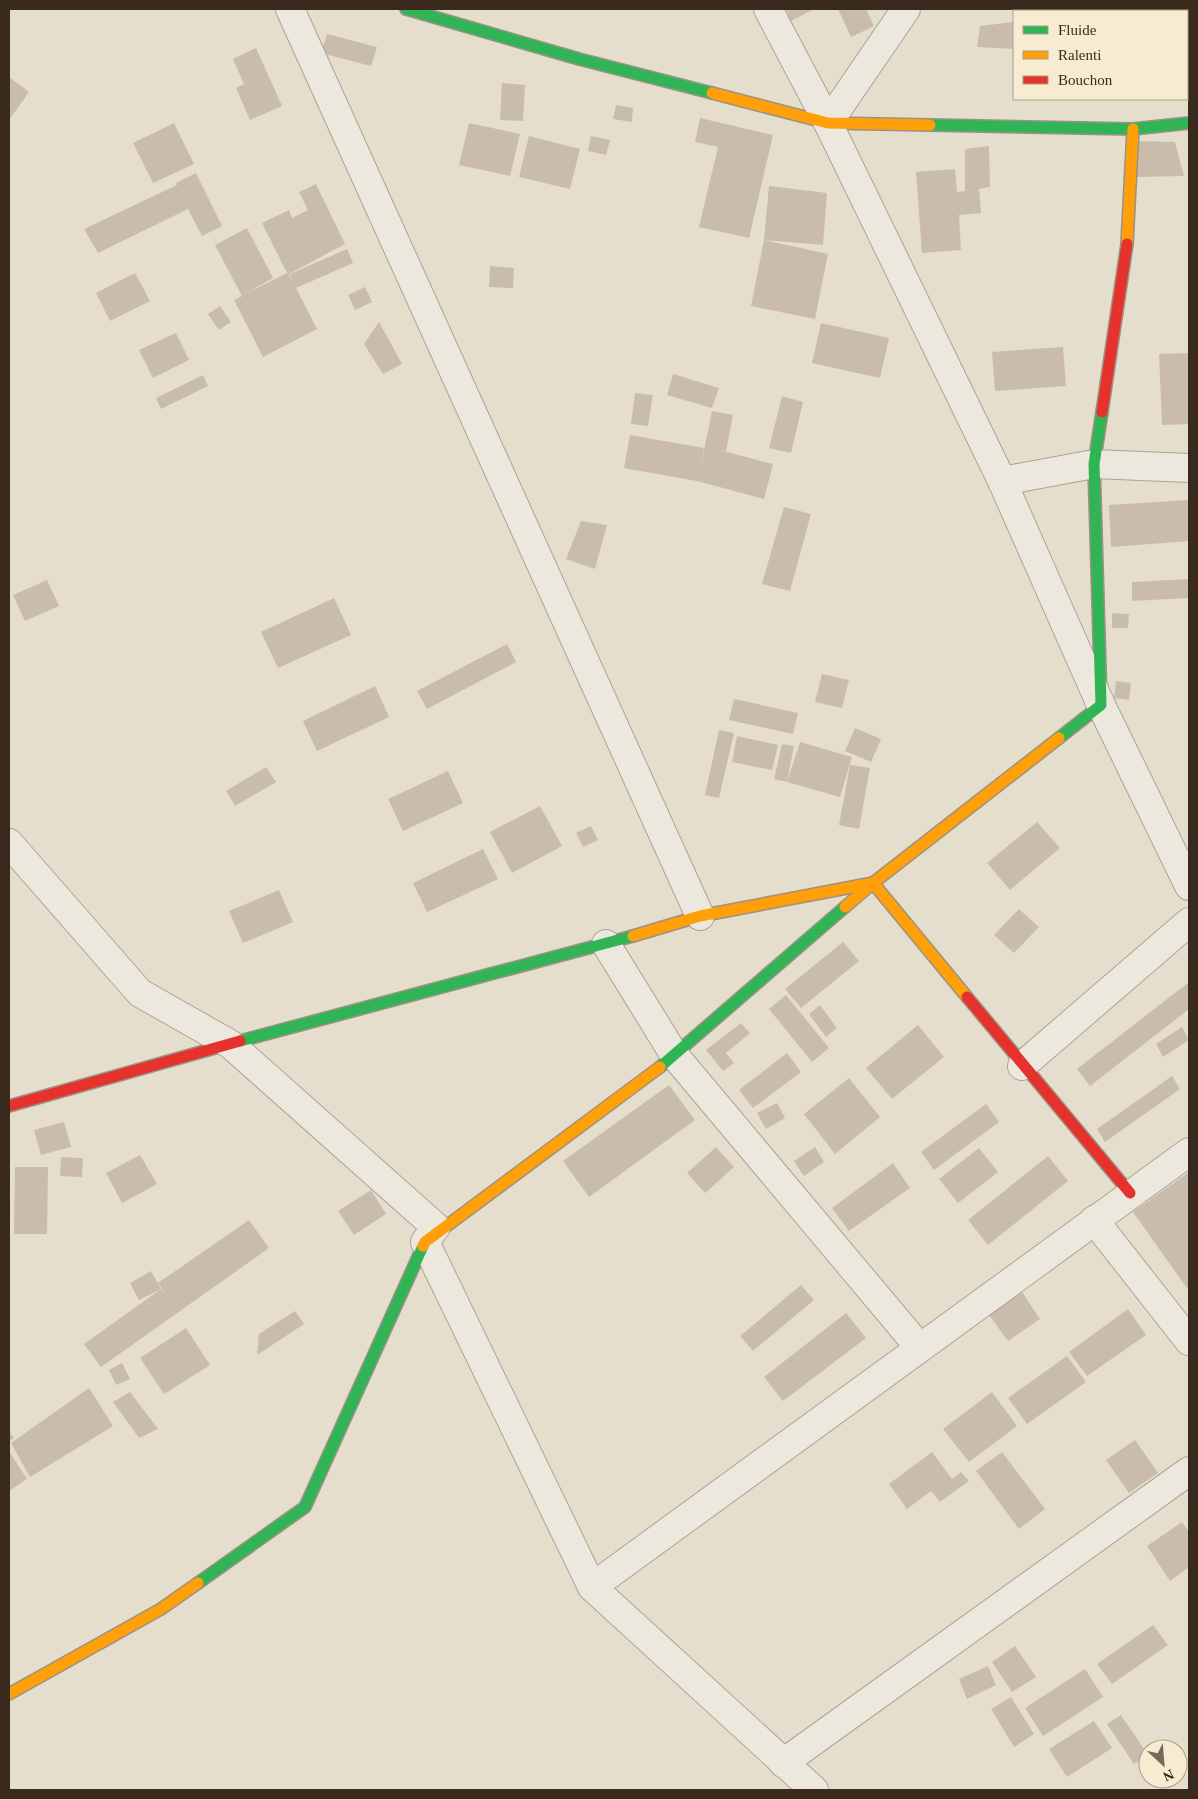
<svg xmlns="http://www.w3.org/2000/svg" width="1198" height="1799" viewBox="0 0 1198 1799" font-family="Georgia,serif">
  <rect width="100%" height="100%" fill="#e6decc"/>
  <g fill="#cabcad">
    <path d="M786,9h28l-23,12z"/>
    <path d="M838,9h28l8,17 -23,11z"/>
    <path d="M1066,9h23l-4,2h-17z"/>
    <path d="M1109,9h45l2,2h-46z"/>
    <path d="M1014,22v27l-37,-2 3,-21z"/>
    <path d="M327,34l50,13 -6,19 -50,-13z"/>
    <path d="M256,48l26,58 -32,14 -14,-32 8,-4 -11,-25z"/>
    <path d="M9,77l20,15 -20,28z"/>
    <path d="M502,83l23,2 -2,36 -23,-1z"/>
    <path d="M616,105l17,3 -1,14 -19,-3z"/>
    <path d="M700,118l73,17 -24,103 -50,-11 19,-80 -23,-5z"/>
    <path d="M174,123l20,41 -41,19 -20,-40z"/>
    <path d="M469,123l51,11 -10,42 -51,-11z"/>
    <path d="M529,136l51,13 -10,40 -51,-12z"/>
    <path d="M591,136l19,4 -4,15 -18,-4z"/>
    <path d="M1137,141l38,1 9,34 -48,1z"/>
    <path d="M989,146l1,41 -11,2 2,24 -22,2 2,35 -39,3 -6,-81 39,-3 2,23 8,-1v-42z"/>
    <path d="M196,173l26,53 -20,10 -14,-27 -90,44 -14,-24 93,-44 -1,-2z"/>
    <path d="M316,184l29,60 -56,30 4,8 -3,-8 57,-25 6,14 -57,25 21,41 -54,28 -29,-57 8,-4 -27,-51 32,-17 26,50 -30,17 44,-22 -25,-50 27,-13 3,8 16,-8 -9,-18z"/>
    <path d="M769,186l58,7 -4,52 -59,-5z"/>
    <path d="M764,240l64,14 -13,65 -64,-13z"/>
    <path d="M490,266l24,2 -1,20 -24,-1z"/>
    <path d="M135,273l15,28 -40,20 -14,-28z"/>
    <path d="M365,287l7,15 -17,8 -7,-15z"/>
    <path d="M220,306l11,16 -12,8 -11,-16z"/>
    <path d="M379,322l23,42 -19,10 -19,-30z"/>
    <path d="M821,323l68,15 -9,40 -68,-15z"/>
    <path d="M176,333l13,27 -36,18 -14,-28z"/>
    <path d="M1063,347l3,39 -71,5 -3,-39z"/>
    <path d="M1189,353v71l-27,1 -3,-71z"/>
    <path d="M673,374l46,14 -7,20 -45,-13z"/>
    <path d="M203,375l5,11 -47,23 -5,-11z"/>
    <path d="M635,393l18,2 -5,31 -17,-2z"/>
    <path d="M782,396l21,6 -12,51 -22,-5z"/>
    <path d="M712,411l21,4 -7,36 -10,-2 57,15 -9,35 -67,-18 -73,-13 6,-33 74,13 -5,27z"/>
    <path d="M1189,500v41l-78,6 -2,-42z"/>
    <path d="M784,507l27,7 -21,77 -28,-7z"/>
    <path d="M581,521l26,4 -12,44 -29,-10z"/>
    <path d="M1189,579v19l-57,3v-19z"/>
    <path d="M47,580l12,26 -34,15 -12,-26z"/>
    <path d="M334,598l17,37 -73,33 -17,-36z"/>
    <path d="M1112,613l17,1 -1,14h-16z"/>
    <path d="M507,644l9,18 -89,47 -10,-18z"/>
    <path d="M822,674l27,6 -7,28 -27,-6z"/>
    <path d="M1116,681l15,2 -2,17 -15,-2z"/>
    <path d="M375,686l14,31 -72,34 -14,-30z"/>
    <path d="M734,699l64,14 -5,21 -64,-14z"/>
    <path d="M855,728l26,11 -10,23 -26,-11z"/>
    <path d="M719,730l15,3 -15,65 -14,-3z"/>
    <path d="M737,736l41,9 -6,25 -40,-8z"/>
    <path d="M800,742l52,15 -12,40 -53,-15z"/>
    <path d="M782,744l12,2 -7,36 -13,-3z"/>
    <path d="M850,765l20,3 -11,61 -20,-4z"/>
    <path d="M266,767l10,15 -41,24 -9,-15z"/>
    <path d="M448,771l15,32 -60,28 -15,-32z"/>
    <path d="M540,806l22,40 -50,27 -22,-41z"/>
    <path d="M1037,822l23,26 -50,42 -23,-27z"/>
    <path d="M591,826l7,14 -15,7 -7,-14z"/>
    <path d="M483,849l15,30 -71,33 -14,-29z"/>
    <path d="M279,890l14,32 -50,21 -14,-32z"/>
    <path d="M1019,909l20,18 -25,26 -20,-18z"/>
    <path d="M843,942l16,19 -58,47 -16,-19z"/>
    <path d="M1189,982v27l-99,77 -13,-17z"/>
    <path d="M786,995l43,53 -17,14 -43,-53z"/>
    <path d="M820,1005l17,23 -11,9 -17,-23z"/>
    <path d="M741,1023l9,10 -24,20 8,10 -11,8 -17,-21z"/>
    <path d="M918,1025l26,32 -52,42 -26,-31z"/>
    <path d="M1182,1027l7,13 -26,17 -7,-13z"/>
    <path d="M787,1053l14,19 -48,36 -14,-18z"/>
    <path d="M1172,1076l8,13 -75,53 -8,-13z"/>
    <path d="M849,1078l31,39 -45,37 -31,-40z"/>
    <path d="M669,1085l26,35 -106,77 -26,-36z"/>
    <path d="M777,1103l8,15 -19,11 -9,-16z"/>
    <path d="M986,1104l13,18 -65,48 -13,-18z"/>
    <path d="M64,1122l7,25 -30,8 -7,-25z"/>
    <path d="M716,1147l18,20 -29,26 -18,-20z"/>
    <path d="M815,1147l9,15 -20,14 -10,-15z"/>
    <path d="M979,1148l19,24 -40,31 -19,-24z"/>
    <path d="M140,1155l17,29 -35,19 -16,-30z"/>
    <path d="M1048,1156l20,25 -80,64 -20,-25z"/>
    <path d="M61,1157l22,1 -1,19 -22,-1z"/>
    <path d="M893,1163l17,25 -61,43 -17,-23z"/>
    <path d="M15,1167h33l-1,67h-33z"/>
    <path d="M1189,1172v119l-56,-79z"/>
    <path d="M371,1190l15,24 -32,21 -16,-24z"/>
    <path d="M249,1220l20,28 -168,119 -17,-23 77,-55 -22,11 -9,-17 21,-12 10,18 6,8 -9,-14z"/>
    <path d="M801,1285l13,15 -61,51 -13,-15z"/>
    <path d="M1022,1292l18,27 -32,22 -19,-26z"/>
    <path d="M1128,1309l18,26 -59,41 -18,-24z"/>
    <path d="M295,1311l9,13 -47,31 2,-21z"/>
    <path d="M846,1313l20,25 -83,63 -19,-24z"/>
    <path d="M186,1328l24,37 -46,29 -24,-36z"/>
    <path d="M1067,1356l19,26 -59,42 -19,-26z"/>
    <path d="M122,1363l8,16 -14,6 -7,-15z"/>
    <path d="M89,1388l24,38 -83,51 -19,-34z"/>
    <path d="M130,1392l28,37 -19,9 -26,-36z"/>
    <path d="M992,1392l25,34 -48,36 -26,-33z"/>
    <path d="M9,1431l5,7 -5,3z"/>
    <path d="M1135,1440l23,33 -29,20 -23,-33z"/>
    <path d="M9,1451l18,28 -18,12z"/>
    <path d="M932,1452l20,27 9,-7 8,9 -29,21 -9,-11 -24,18 -18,-25z"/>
    <path d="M1002,1452l43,57 -26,20 -43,-58z"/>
    <path d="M1182,1522l7,10v35l-19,14 -23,-35z"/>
    <path d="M1153,1625l15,20 -56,39 -15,-20z"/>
    <path d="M1015,1646l21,31 -24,15 -20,-30z"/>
    <path d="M988,1666l8,19 -29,14 -8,-20z"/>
    <path d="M1085,1669l18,28 -60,39 -18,-28z"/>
    <path d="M1011,1697l23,37 -20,13 -23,-38z"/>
    <path d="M1121,1715l27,40 -14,9 -27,-40z"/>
    <path d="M1094,1721l18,27 -45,29 -18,-28z"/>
  </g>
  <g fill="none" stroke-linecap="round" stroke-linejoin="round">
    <g stroke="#aba396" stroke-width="30">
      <g id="street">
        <path d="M290,9l410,907"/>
        <path d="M768,9l60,114 174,358 99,224 88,181"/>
        <path d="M828,123l78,-114"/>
        <path d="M1002,481l92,-17 95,4"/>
        <path d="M9,843l131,150 90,51 206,183 -11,15 167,345 222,203"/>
        <path d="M606,944l69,112 245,292"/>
        <path d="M1022,1066l167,-144"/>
        <path d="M1094,1220l95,121"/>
        <path d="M592,1587l597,-435"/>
        <path d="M783,1763l406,-292"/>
      </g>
    </g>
    <g stroke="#9b9285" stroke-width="14">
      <g id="fast">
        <path d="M406,9l173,50 133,34"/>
        <path d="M930,125l203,4 56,-6"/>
        <path d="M1059,738l42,-33 -7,-241 8,-52"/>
        <path d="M240,1041l393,-105"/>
        <path d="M660,1067l185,-160"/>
        <path d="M198,1583l107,-76 118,-261"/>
      </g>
    </g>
    <g stroke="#9b9285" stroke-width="14">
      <g id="slow">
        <path d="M712,93l116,30 102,2"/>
        <path d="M1127,244l6,-115"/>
        <path d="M845,907l28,-24 186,-145"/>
        <path d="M633,936l67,-20 173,-33 94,114"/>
        <path d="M423,1246l2,-4 235,-175"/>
        <path d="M9,1694l152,-85 37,-26"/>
      </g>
    </g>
    <g stroke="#9b9285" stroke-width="14">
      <g id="jam">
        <path d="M1102,412l25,-168"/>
        <path d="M967,997l163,196"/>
        <path d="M9,1106l231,-65"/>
      </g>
    </g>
    <use href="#street" stroke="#ede8de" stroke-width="28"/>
    <use href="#fast" stroke="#30b455" stroke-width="11"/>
    <use href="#slow" stroke="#ff9f0a" stroke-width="11"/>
    <use href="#jam" stroke="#e5322d" stroke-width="11"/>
  </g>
  <rect width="1198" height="1799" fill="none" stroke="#3a2a1d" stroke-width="20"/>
  <rect x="1013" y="10" width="175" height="90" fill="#f7ebd2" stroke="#ab9e8a"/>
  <rect x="1023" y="26" width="25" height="8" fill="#30b455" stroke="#ab9e8a"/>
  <text x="1058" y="35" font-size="15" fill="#3a2a1d">Fluide</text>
  <rect x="1023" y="51" width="25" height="8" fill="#ff9f0a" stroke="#ab9e8a"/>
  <text x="1058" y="60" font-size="15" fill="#3a2a1d">Ralenti</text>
  <rect x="1023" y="76" width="25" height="8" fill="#e5322d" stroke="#ab9e8a"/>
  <text x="1058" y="85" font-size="15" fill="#3a2a1d">Bouchon</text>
  <g transform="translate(1163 1764) rotate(154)"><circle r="24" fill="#f7ebd2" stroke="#ab9e8a"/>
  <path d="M0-4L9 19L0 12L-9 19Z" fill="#76695a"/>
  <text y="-8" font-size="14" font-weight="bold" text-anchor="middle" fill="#3a2a1d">N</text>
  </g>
</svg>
